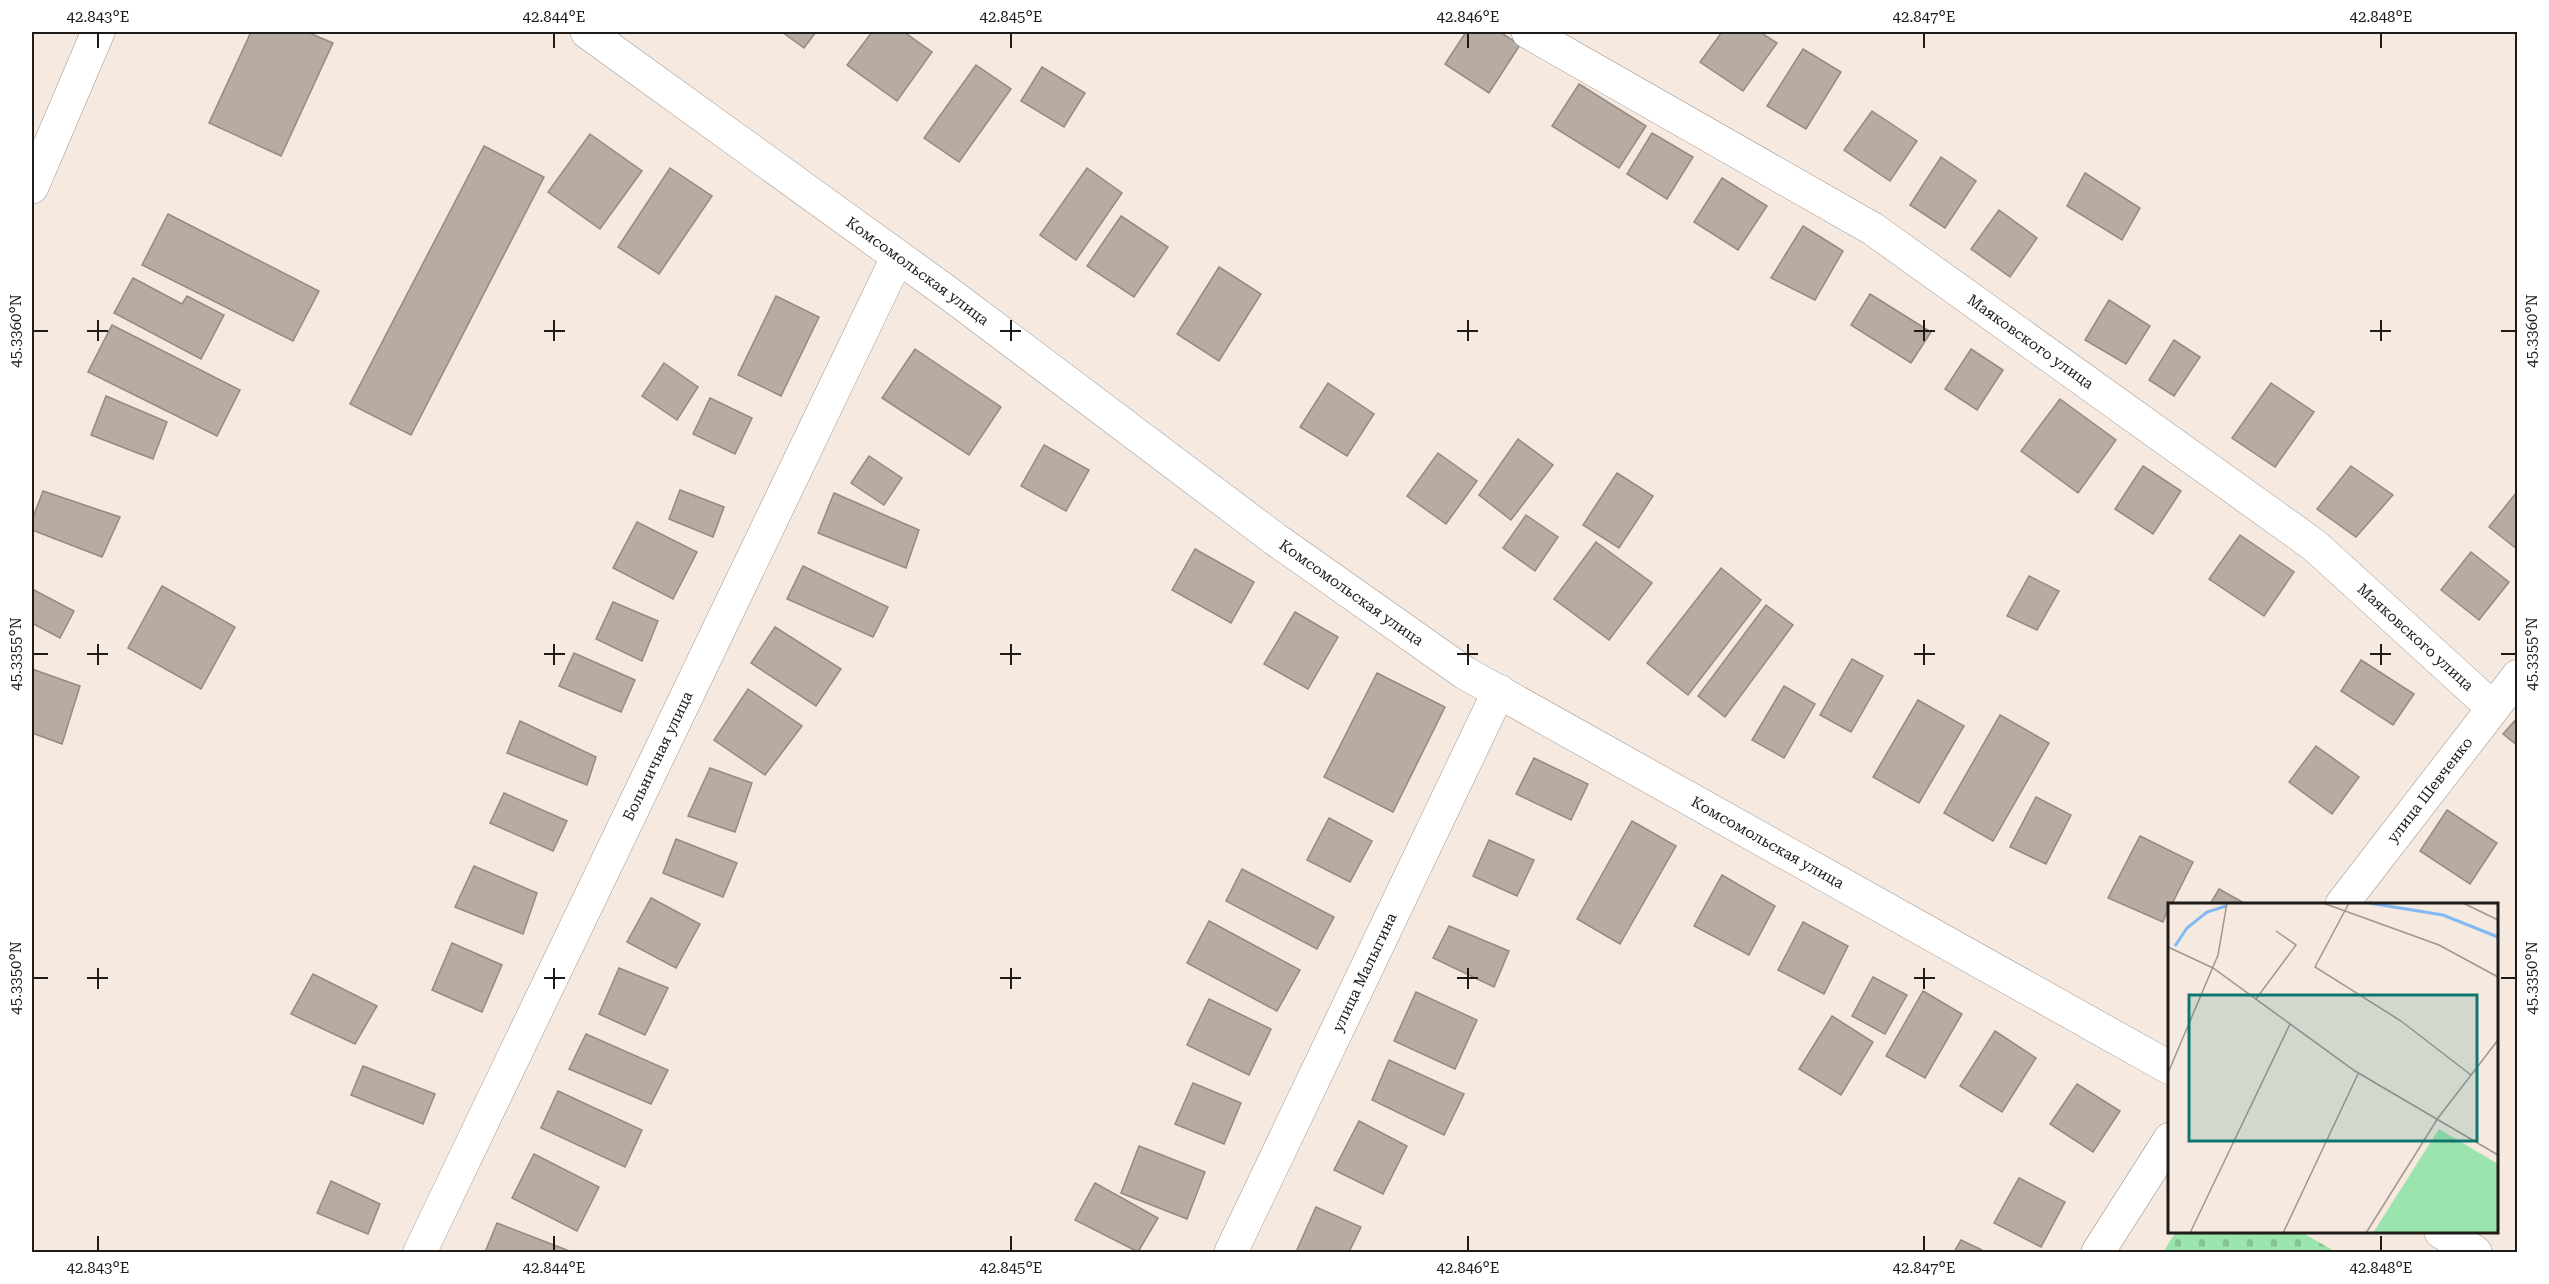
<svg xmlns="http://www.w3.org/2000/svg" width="2549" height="1284" viewBox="0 0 2549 1284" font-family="'Roboto Serif',serif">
  <defs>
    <pattern id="cemetery-stones" width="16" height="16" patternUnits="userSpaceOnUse" patternTransform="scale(1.5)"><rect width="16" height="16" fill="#9ce4ad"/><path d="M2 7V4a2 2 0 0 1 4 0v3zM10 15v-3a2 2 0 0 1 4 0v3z" fill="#86c394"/></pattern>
  </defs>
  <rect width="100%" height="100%" fill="#f5e9e0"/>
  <path fill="url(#cemetery-stones)" d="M2176,1232h125l35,20h-173z"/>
  <g fill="#b7aba2" stroke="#958a82" stroke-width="1.5">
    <path d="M251,32h56l26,11 -52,113 -72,-33z"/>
    <path d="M782,32h34l-12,16z"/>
    <path d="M872,32h32l28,20 -35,49 -50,-36z"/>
    <path d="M1466,32h34l20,13 -31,48 -44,-29z"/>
    <path d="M1722,32h38l17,11 -34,48 -43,-29z"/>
    <path d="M1803,49l38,23 -35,57 -39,-23z"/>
    <path d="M976,65l35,24 -52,73 -35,-24z"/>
    <path d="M1042,67l43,26 -21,34 -43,-26z"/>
    <path d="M1579,84l67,42 -27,42 -67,-42z"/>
    <path d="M1872,111l45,30 -27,40 -46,-31z"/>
    <path d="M1652,133l41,24 -26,42 -40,-25z"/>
    <path d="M590,134l52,37 -42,58 -52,-37z"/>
    <path d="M484,146l60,31 -133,258 -61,-31z"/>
    <path d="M1941,157l35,24 -31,47 -35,-23z"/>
    <path d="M670,168l42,28 -53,78 -41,-27z"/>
    <path d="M1087,168l35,25 -46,67 -36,-25z"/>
    <path d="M2085,173l55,35 -18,32 -55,-34z"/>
    <path d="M1722,178l45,28 -29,44 -44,-28z"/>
    <path d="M1999,210l38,28 -27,39 -39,-28z"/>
    <path d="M168,214l151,77 -26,50 -151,-76z"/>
    <path d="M1121,216l47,31 -34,50 -47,-31z"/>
    <path d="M1803,226l40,25 -28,49 -44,-22z"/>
    <path d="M1219,267l42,27 -42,67 -42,-27z"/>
    <path d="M133,278l49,26 5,-8 37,19 -23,44 -87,-46z"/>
    <path d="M1870,294l61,38 -20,31 -60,-38z"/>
    <path d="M776,296l43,21 -38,79 -43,-21z"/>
    <path d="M2109,300l41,26 -24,38 -41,-24z"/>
    <path d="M112,325l128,65 -23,46 -129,-64z"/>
    <path d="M2174,340l26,17 -26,39 -25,-16z"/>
    <path d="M915,349l86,58 -32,48 -87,-57z"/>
    <path d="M1971,349l32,21 -26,40 -32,-21z"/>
    <path d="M664,363l34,24 -21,33 -35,-24z"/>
    <path d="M1328,383l46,31 -27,42 -47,-29z"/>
    <path d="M2271,383l43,29 -39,55 -43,-29z"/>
    <path d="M106,396l61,26 -14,37 -62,-24z"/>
    <path d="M710,398l42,20 -17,36 -42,-20z"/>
    <path d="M2060,399l56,41 -38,53 -57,-42z"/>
    <path d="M1518,439l35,26 -42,55 -32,-25z"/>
    <path d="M1044,445l45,25 -23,41 -45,-25z"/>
    <path d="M1438,453l39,28 -31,43 -39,-28z"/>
    <path d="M869,456l33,22 -18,27 -33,-22z"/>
    <path d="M2143,466l38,25 -28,43 -38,-25z"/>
    <path d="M2351,466l42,29 -37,42 -39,-28z"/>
    <path d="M1617,473l36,23 -34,52 -36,-23z"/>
    <path d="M680,490l44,17 -11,30 -44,-18z"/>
    <path d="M43,491l77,26 -18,40 -70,-27v-10z"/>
    <path d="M834,493l85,37 -13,38 -88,-35z"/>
    <path d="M2516,493l2,2v55l-29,-23z"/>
    <path d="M1526,515l32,22 -23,34 -32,-23z"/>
    <path d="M637,522l60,30 -24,47 -60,-31z"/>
    <path d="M2240,535l54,37 -30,44 -55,-37z"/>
    <path d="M1596,542l56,41 -43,57 -55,-41z"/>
    <path d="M1195,549l59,33 -23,41 -59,-33z"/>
    <path d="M2471,552l38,30 -30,38 -38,-30z"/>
    <path d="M803,566l85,41 -15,30 -86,-38z"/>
    <path d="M1721,568l40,32 -73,95 -41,-32z"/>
    <path d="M2029,576l30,15 -22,39 -30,-14z"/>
    <path d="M162,586l73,41 -34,62 -73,-41z"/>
    <path d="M32,589l42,22 -14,27 -28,-15z"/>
    <path d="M613,602l45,19 -16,40 -46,-22z"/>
    <path d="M1766,605l27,20 -68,92 -27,-21z"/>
    <path d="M1295,612l43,25 -30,52 -44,-25z"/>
    <path d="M775,627l66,42 -25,37 -65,-43z"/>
    <path d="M574,653l61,27 -14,32 -62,-26z"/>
    <path d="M1852,659l31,17 -32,56 -31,-17z"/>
    <path d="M2361,660l53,34 -21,31 -52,-34z"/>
    <path d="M32,669l48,17 -18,58 -30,-11z"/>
    <path d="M1377,673l68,34 -52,105 -69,-35z"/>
    <path d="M1784,686l31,18 -31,54 -32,-18z"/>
    <path d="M748,689l54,37 -37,49 -51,-35z"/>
    <path d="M1918,700l46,26 -45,77 -46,-26z"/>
    <path d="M2000,715l49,28 -56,98 -49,-28z"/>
    <path d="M2518,717v29l-15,-12z"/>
    <path d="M520,721l76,36 -9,28 -80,-32z"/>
    <path d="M2316,746l43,31 -27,37 -43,-32z"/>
    <path d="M1534,758l54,26 -17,36 -55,-26z"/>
    <path d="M710,768l42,15 -17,49 -47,-16z"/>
    <path d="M504,793l63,28 -14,30 -63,-28z"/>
    <path d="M2036,797l35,18 -25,49 -36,-17z"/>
    <path d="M2447,810l50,33 -27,41 -50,-33z"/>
    <path d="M1329,818l43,23 -22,41 -43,-22z"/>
    <path d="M1632,821l44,25 -56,98 -43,-25z"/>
    <path d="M2140,836l53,26 -21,42h-2l-7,18 -55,-24z"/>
    <path d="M676,839l61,24 -14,34 -60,-24z"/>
    <path d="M1489,840l45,20 -17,36 -44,-20z"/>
    <path d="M474,866l63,27 -14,41 -68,-27z"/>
    <path d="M1242,869l92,48 -17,32 -91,-48z"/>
    <path d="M1722,875l53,31 -26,49 -55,-29z"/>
    <path d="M2219,889l27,15h-36z"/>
    <path d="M651,898l49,26 -24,44 -49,-26z"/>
    <path d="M1209,921l91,49 -23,41 -90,-48z"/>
    <path d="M1803,922l45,24 -24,48 -46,-24z"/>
    <path d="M1449,926l60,25 -15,36 -61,-29z"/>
    <path d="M452,943l50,22 -20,47 -50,-22z"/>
    <path d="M619,968l49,20 -23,47 -46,-21z"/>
    <path d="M313,974l64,32 -22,38 -64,-30z"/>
    <path d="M1873,977l34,18 -22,39 -33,-18z"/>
    <path d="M1923,991l39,23 -37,64 -39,-22z"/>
    <path d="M1416,992l61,28 -22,49 -61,-28z"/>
    <path d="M1209,999l62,30 -22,46 -62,-30z"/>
    <path d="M1832,1016l41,26 -32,53 -42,-26z"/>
    <path d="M1995,1031l41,27 -34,54 -42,-26z"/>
    <path d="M586,1034l82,36 -17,34 -82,-35z"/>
    <path d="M1389,1060l75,34 -20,41 -72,-35z"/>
    <path d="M363,1066l72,28 -12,30 -72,-29z"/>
    <path d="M1193,1083l48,20 -17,41 -49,-20z"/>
    <path d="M2077,1084l43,27 -27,41 -43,-28z"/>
    <path d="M558,1091l84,39 -17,37 -84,-39z"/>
    <path d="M1359,1121l48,25 -24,48 -49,-24z"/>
    <path d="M1139,1146l66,26 -18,47 -66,-26z"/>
    <path d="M534,1154l65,33 -22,44 -65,-33z"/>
    <path d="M2019,1178l46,24 -24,45 -47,-24z"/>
    <path d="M331,1181l49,23 -12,30 -51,-21z"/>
    <path d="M1095,1183l63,35 -20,34 -63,-32z"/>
    <path d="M1316,1207l45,20 -12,25h-53z"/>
    <path d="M497,1223l75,29h-87z"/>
    <path d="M1961,1240l25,12h-32z"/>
  </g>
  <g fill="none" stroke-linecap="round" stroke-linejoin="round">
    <g stroke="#a2968e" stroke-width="34">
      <g id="minor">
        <path id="s1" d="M587,32l364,263 324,244 190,134 705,395"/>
        <path id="s2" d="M1528,32l345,197 441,316 179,163"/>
        <path d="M32,187l66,-155"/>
        <path id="s3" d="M2342,904l176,-228"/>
        <path d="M2441,1232l34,20"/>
        <path id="s4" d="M420,1252l477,-994"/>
        <path id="s5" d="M1231,1252l268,-561"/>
        <path d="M2098,1252l72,-113"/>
      </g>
    </g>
    <use href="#minor" stroke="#fff" stroke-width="33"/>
  </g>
  <path fill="none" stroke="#1f1b18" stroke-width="2" d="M98,33v15M554,33v15M1011,33v15M1468,33v15M1924,33v15M2381,33v15M98,320v21M554,320v21M1011,320v21M1468,320v21M1924,320v21M2381,320v21M33,331h15M87,331h21M544,331h21M1000,331h21M1457,331h21M1914,331h21M2370,331h21M2501,331h15M98,644v21M554,644v21M1011,644v21M1468,644v21M1924,644v21M2381,644v21M33,654h15M87,654h21M544,654h21M1000,654h21M1457,654h21M1914,654h21M2370,654h21M2501,654h15M98,968v21M554,968v21M1011,968v21M1468,968v21M1924,968v21M33,978h15M87,978h21M544,978h21M1000,978h21M1457,978h21M1914,978h21M2501,978h15M98,1236v15M554,1236v15M1011,1236v15M1468,1236v15M1924,1236v15M2381,1236v15"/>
  <g text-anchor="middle" stroke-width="4.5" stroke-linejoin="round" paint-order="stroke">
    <g font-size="15" fill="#1f1b18" stroke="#fff">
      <text dy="5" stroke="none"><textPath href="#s1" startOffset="408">Комсомольская улица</textPath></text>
      <text dy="5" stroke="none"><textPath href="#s2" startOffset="591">Маяковского улица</textPath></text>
      <text dy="5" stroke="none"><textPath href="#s1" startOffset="948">Комсомольская улица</textPath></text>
      <text dy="5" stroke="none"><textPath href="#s2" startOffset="1077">Маяковского улица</textPath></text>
      <text dy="5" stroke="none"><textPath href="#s4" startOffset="550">Больничная улица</textPath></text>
      <text dy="5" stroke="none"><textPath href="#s3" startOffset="144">улица Шевченко</textPath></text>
      <text dy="5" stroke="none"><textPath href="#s1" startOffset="1434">Комсомольская улица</textPath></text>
      <text dy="5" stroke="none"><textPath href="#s5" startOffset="310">улица Малыгина</textPath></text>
    </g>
  </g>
  <g transform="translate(2168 903)">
    <rect width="330" height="330" fill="#f5e9e0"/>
    <path d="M271,226l59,35v69h-125z" fill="#9ce4ad"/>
    <path fill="none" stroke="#82b9f4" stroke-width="3" d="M201,0l74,12 55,22M7,43l12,-18 20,-16 19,-6"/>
    <path fill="none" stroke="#9f9790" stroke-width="1.5" d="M155,0l116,42 59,32M181,0l-34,64 86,54 70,54M295,0l35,17M0,44l45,21 142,103 143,84M88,96l40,-54 -20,-14M0,170l50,-118 9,-52M22,330l100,-209M115,330l75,-159M198,330l72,-115 60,-78"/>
    <path fill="#0f766e" fill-opacity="0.15" stroke="#0f766e" stroke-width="3" d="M21,92h288v146h-288z"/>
    <rect width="330" height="330" fill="none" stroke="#1f1b18" stroke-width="3"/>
  </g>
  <rect width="2549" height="1284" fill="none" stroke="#ffffff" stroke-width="66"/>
  <rect x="33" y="33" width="2483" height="1218" fill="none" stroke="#1f1b18" stroke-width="2"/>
  <g font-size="15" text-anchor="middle" fill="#1f1b18">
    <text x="98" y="22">42.843°E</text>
    <text x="554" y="22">42.844°E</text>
    <text x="1011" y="22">42.845°E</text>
    <text x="1468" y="22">42.846°E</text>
    <text x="1924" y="22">42.847°E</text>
    <text x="2381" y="22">42.848°E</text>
    <text transform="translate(16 331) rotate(-90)" y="5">45.3360°N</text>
    <text transform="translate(2532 331) rotate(-90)" y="5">45.3360°N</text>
    <text transform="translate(16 654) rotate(-90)" y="5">45.3355°N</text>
    <text transform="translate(2532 654) rotate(-90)" y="5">45.3355°N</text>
    <text transform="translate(16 978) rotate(-90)" y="5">45.3350°N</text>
    <text transform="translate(2532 978) rotate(-90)" y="5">45.3350°N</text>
    <text x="98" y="1273">42.843°E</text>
    <text x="554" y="1273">42.844°E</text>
    <text x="1011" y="1273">42.845°E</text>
    <text x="1468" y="1273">42.846°E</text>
    <text x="1924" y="1273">42.847°E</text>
    <text x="2381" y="1273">42.848°E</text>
  </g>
</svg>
